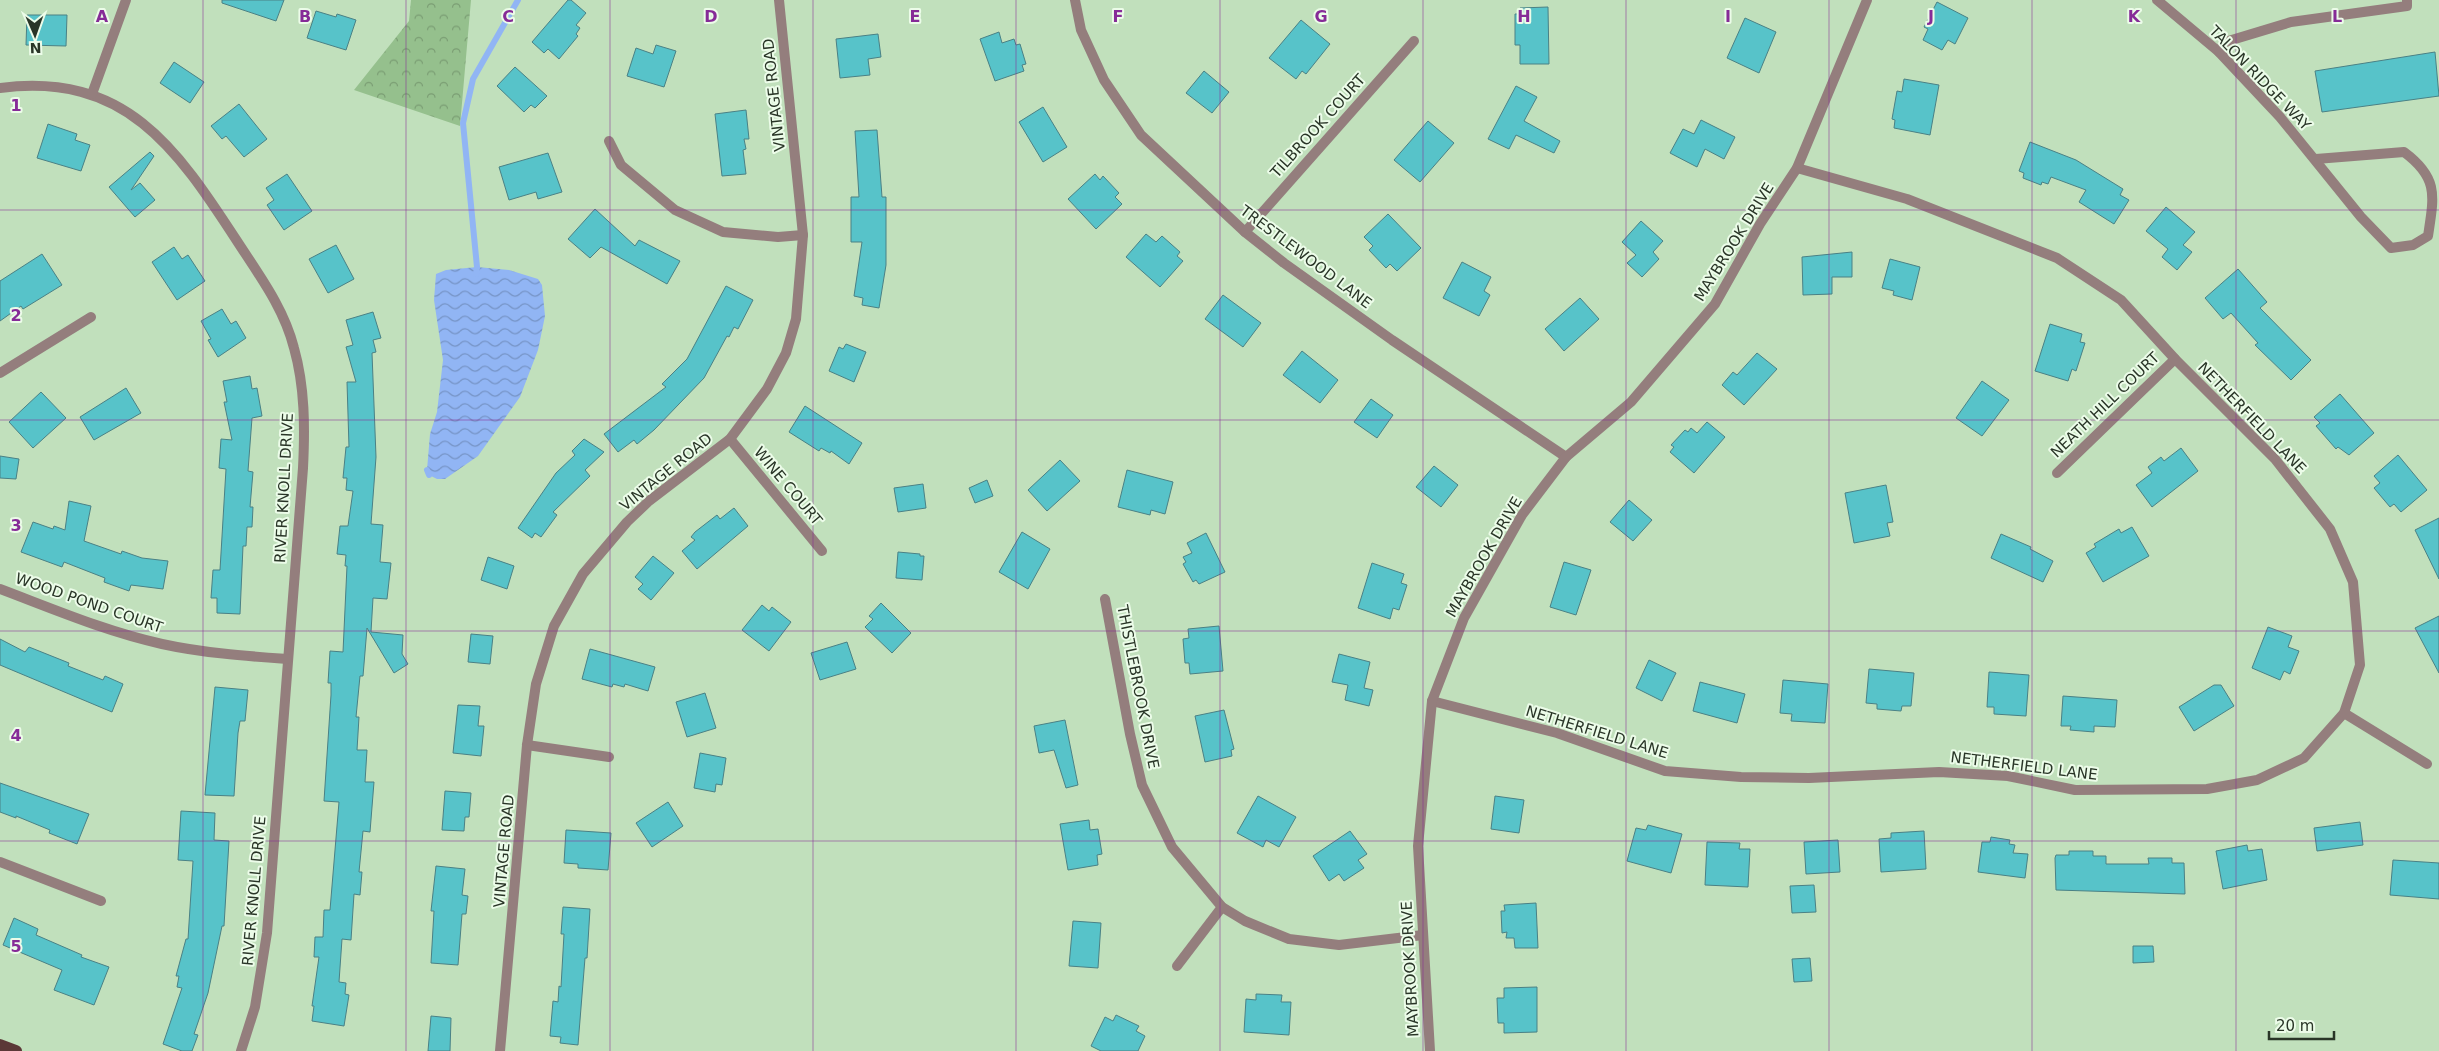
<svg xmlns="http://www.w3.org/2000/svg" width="2439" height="1051" viewBox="0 0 2439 1051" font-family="'DejaVu Sans',sans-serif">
  <defs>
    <pattern id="forest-crowns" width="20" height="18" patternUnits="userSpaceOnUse" patternTransform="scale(1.25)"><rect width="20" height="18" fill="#95c08d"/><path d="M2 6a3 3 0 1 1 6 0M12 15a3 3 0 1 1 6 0" fill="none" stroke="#7a9d73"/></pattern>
    <pattern id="water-waves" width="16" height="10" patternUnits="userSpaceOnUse" patternTransform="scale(1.25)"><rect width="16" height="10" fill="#91b5f4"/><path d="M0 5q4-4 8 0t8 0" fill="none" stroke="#7694c6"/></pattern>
  </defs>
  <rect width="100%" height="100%" fill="#c1e0bc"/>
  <path fill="url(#forest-crowns)" d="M411,0h60l-11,126 -106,-36 55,-69z"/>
  <path fill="url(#water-waves)" d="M477,267l32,3 29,9 4,6 3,31 -7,34 -18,47 -42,59 -33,23h-8l-8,-4 -2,-5 3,-36 7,-22 6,-52 -9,-60 2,-26 10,-4z"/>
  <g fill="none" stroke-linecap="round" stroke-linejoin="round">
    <g stroke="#91b5f4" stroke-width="6">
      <path d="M476,274l1,-7 -14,-144 10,-44 45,-79"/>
      <path d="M427,470l2,5"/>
    </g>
  </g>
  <g fill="#57c3c9" stroke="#4a8185">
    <path d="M222,0h62l-8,21 -54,-18z"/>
    <path d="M568,0h3l15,13 -10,12 4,3 -4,6 2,2 -19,23 -11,-10 -4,4 -12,-11z"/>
    <path d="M1937,2l31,16 -13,26 -7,-4 -6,10 -19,-10 5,-11 -4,-2z"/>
    <path d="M1548,7l1,57h-29v-19h-5v-31h5v-6z"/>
    <path d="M316,11l20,6 1,-3 19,6 -10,30 -39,-12z"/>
    <path d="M27,15h40l-1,31 -40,-1z"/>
    <path d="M1745,18l31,14 -17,41 -32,-15z"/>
    <path d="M1301,20l29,24 -24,30 -4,-3 -6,8 -27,-21z"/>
    <path d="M999,32l3,11 12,-4 2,6 4,-1 6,20 -4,1 2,6 -29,10 -15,-42z"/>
    <path d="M878,34l3,23 -13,2 2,16 -30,3 -4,-39z"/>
    <path d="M656,45l20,6 -12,36 -37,-11 9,-28 17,6z"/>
    <path d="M2435,52l4,44 -117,16 -7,-41z"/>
    <path d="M174,62l30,20 -14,21 -30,-20z"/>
    <path d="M515,67l32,29 -12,12 -4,-3 -7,7 -27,-26z"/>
    <path d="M1204,71l25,21 -17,21 -26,-20z"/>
    <path d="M1904,79l35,6 -9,50 -36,-7 1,-8 -3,-1 5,-28 5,1z"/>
    <path d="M1516,86l21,11 -13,24 36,20 -6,12 -38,-18 -7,14 -21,-10z"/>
    <path d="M239,104l28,35 -23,18 -18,-21 -4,3 -11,-13z"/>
    <path d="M1043,107l24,40 -24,15 -24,-40z"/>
    <path d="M746,110l3,29h-5l2,10 -3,1 3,24 -24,2 -7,-62z"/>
    <path d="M1701,120l34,17 -11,22 -19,-10 -8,18 -27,-14 13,-24 11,5z"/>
    <path d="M1428,121l26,22 -34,39 -26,-22z"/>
    <path d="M48,124l29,10 -2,6 15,5 -9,26 -44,-13z"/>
    <path d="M877,130l5,67h4v68l-7,43 -17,-3 1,-7 -9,-2 8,-54h-11v-45h8l-4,-66z"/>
    <path d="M2030,142l46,18 47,29 -3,6 9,5 -15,24 -35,-22 7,-12 -35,-13 -3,7 -6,-2 -1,3 -18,-7 1,-5 -5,-2z"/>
    <path d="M150,152l4,4 -23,34 9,-7 15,17 -20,17 -26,-30z"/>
    <path d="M548,153l14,39 -24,7 -2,-7 -27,8 -10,-33z"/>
    <path d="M287,174l25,37 -28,19 -17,-25 7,-5 -8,-12z"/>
    <path d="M1095,174l5,6 3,-4 16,17 -4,4 7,7 -26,25 -28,-30z"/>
    <path d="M2166,207l29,25 -12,13 9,7 -15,18 -15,-13 6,-8 -22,-18z"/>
    <path d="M595,209l40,37 4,-6 41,21 -13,23 -66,-37 -11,11 -22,-19z"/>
    <path d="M1388,214l33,34 -24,23 -7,-7 -4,4 -17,-18 4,-4 -9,-9z"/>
    <path d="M1641,221l22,20 -10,11 6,7 -17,18 -15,-14 9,-8 -14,-13z"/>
    <path d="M1146,234l10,8 6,-6 18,16 -3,4 6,5 -23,26 -34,-30z"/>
    <path d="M336,245l18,34 -26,14 -19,-34z"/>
    <path d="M174,247l8,12 6,-4 17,26 -28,19 -25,-38z"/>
    <path d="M1852,252v25h-20v17l-29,1 -1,-38z"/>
    <path d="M42,254l20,31 -39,24 -2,-3 -21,15v-40z"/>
    <path d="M1890,259l30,8 -8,33 -19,-5 1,-4 -12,-3z"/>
    <path d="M1462,262l29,15 -7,14 6,4 -11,21 -36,-18z"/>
    <path d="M2238,269l29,33 -7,6 51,52 -20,20 -36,-35 3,-2 -27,-30 -8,6 -18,-21z"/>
    <path d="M726,286l27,14 -15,29 -4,-2 -5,10 -2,-1 -23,42 -50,52 -17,14 -3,-4 -16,12 -14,-18 62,-47 -4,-3 25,-25z"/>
    <path d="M1223,295l38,28 -18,24 -38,-28z"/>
    <path d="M1580,298l19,21 -35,32 -19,-22z"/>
    <path d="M222,309l9,15 5,-3 10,17 -28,19 -10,-17 3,-1 -10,-18z"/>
    <path d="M373,312l8,26 -8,2 3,12 -4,1 4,104 -5,67 12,1 -3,37 11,1 -4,36 -14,-1 -2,34 32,3 -1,19 6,10 -14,9 -27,-45 -4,48h-3l-4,41h3l-2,33h10l-2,32h9l-4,50 -7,-1 -4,41h3l-2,23 -6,-1 -3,46 -9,-1 -3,43 7,1 -1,11 4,1 -5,31 -32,-5 2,-15h-2l7,-49h-5l1,-20h8l1,-27h6l9,-108 -15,-1 7,-106v-12h-3l2,-32 13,1 4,-86h-2l1,-11 -9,-1 3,-28h8l5,-35 -7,-1 1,-12h-4l3,-31h3l-2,-65h9l-10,-35 7,-2 -7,-25z"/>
    <path d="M2050,324l32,10 -2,8 5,1 -9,28 -4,-2 -4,12 -33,-10z"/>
    <path d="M846,344l20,8 -12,30 -25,-11 10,-24 4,2z"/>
    <path d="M1302,351l36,29 -18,23 -37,-28z"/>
    <path d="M1757,353l20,16 -33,36 -22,-20 11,-13 4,3z"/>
    <path d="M250,376l2,13 5,-1 5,28 -10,2 -4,53 5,1 -3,35h3l-1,20h-5l-1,19h-3l-3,68 -23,-1v-15h-6l2,-28h7l6,-101 -7,-1 2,-29 11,1 -8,-38h3l-4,-21z"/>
    <path d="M1982,381l27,19 -27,36 -26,-18z"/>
    <path d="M126,388l15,25 -47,27 -14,-23z"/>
    <path d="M41,392l25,26 -33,30 -24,-26z"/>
    <path d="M2340,394l34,39 -25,22 -11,-8 -2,2 -20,-23 4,-3 -6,-6z"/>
    <path d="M1371,399l22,16 -16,23 -23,-16z"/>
    <path d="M805,406l57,37 -13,21 -18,-13 -1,2 -9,-5 -2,3 -30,-19z"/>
    <path d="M1707,422l18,15 -31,36 -24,-21 4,-5 -3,-2 14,-15 3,2 3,-4 6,5z"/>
    <path d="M584,439l20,13 -19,18 5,6 -37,36 4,3 -16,22 -6,-4 -3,5 -14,-10 38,-55 19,-18 -3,-4z"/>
    <path d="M2181,448l17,23 -46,36 -16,-22 16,-12 -4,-6 13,-10 3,4z"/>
    <path d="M2398,455l29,35 -26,22 -7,-8 -4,3 -16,-19 6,-5 -6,-7z"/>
    <path d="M0,456l19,3 -3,20 -16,-1z"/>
    <path d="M1060,460l20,21 -33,30 -19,-21z"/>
    <path d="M1434,466l24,19 -17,22 -25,-20z"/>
    <path d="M1127,470l46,12 -8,32 -14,-4 -1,5 -32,-8z"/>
    <path d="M987,480l6,16 -18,7 -6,-15z"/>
    <path d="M923,484l3,24 -28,4 -4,-24z"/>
    <path d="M1886,485l7,37 -6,1 3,13 -36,7 -9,-50z"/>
    <path d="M1629,500l23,20 -19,21 -23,-19z"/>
    <path d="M69,501l22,5 -7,35 37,13 1,-3 20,7 26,3 -5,28 -32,-4 -2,6 -25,-9 1,-4 -41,-16 -2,5 -41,-15 12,-30 20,7 1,-3 11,4z"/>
    <path d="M734,508l14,18 -51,43 -15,-18 13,-11 -4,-3 4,-5 22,-17 3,4z"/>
    <path d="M2439,518v61l-24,-49z"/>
    <path d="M2132,527l17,29 -46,26 -17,-29 10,-6 -2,-3 25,-15 2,4z"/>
    <path d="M1022,532l28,17 -22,40 -29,-17z"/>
    <path d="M1206,533l19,39 -26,12 -3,-4 -3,2 -10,-18 3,-2 -3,-5 9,-4 -5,-10z"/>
    <path d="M2001,534l30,13 -1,2 23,12 -10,21 -52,-24z"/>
    <path d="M898,552l22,2v2h4l-2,24 -26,-2z"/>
    <path d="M653,556l21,17 -23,27 -13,-11 5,-5 -8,-7z"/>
    <path d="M488,557l26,9 -7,23 -26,-9z"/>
    <path d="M1564,562l27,8 -15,45 -26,-8z"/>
    <path d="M1372,563l32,11 -3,9 6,2 -8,25 -6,-2 -3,11 -32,-11z"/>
    <path d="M881,603l30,30 -19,20 -27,-26 8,-8 -4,-3z"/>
    <path d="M762,605l7,6 3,-4 19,15 -22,29 -27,-21z"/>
    <path d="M2439,616v57l-24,-45z"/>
    <path d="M1219,626l4,45 -33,3 -1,-11h-4l-2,-24 6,-1 -1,-9z"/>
    <path d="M2268,627l24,9 -4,11 11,4 -9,23 -6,-3 -4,9 -28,-12z"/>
    <path d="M471,634l22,2 -3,28 -22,-2z"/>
    <path d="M0,639l25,13 4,-5 40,16 -1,3 35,14 2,-4 18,8 -11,28 -112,-47z"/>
    <path d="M847,642l9,27 -36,11 -9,-27z"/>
    <path d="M590,649l65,18 -7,24 -23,-7 -1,3 -11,-3 -1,3 -30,-8z"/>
    <path d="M1339,654l31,8 -6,26 9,2 -4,16 -24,-6 3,-15 -16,-3z"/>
    <path d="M1649,660l27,13 -14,28 -26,-13z"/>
    <path d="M1869,669l45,4 -3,33h-9l-1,5 -24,-2v-5l-11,-1z"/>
    <path d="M1989,672l40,3 -3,41 -32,-2v-7h-7z"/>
    <path d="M1783,680l45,4 -3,39 -34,-2 1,-7 -12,-1z"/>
    <path d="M1700,682l45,12 -8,29 -44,-12z"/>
    <path d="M2214,685h7l13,21 -40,25 -15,-24z"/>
    <path d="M215,687l33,3 -3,31h-5l-2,12 -4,63 -29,-1z"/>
    <path d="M705,693l11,35 -29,9 -11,-35z"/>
    <path d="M2063,696l54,4 -2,27 -21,-1v6l-24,-2 1,-4h-10z"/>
    <path d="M458,705l22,1 -2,20h6l-3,30 -28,-3z"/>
    <path d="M1224,710l10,39 -3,1 1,6 -27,6 -10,-46z"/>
    <path d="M1065,720l13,65 -12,3 -12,-38 -15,3 -5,-27z"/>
    <path d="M700,753l26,5 -4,27 -6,-1 -1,8 -21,-4z"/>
    <path d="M0,783l89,31 -12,30 -28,-11 1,-3 -34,-14v2l-16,-6z"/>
    <path d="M445,791l26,2 -2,24h-4l-1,14 -22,-1z"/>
    <path d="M1258,796l38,21 -17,30 -13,-7 -3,7 -26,-14z"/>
    <path d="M1495,796l29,4 -5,33 -28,-4z"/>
    <path d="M668,802l15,24 -31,21 -16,-24z"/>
    <path d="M181,811l34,2 -1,27 15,1 -5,85h-2l-14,67 -14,41 4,1 -6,16h-10l-19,-7 19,-56 -5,-1 2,-11h-3l10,-37h2l5,-78 -15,-1z"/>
    <path d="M1089,820l1,10 8,-1 4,25 -5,1 1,10 -30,5 -8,-46z"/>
    <path d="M2360,822l3,23 -46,6 -3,-23z"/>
    <path d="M1648,825l34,9 -11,39 -44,-12 9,-33 10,2z"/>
    <path d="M566,830l45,3 -3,37 -30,-2v-4l-14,-1z"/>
    <path d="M1350,831l17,23 -9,6 6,8 -20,13 -5,-7 -10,7 -16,-25z"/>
    <path d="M1924,831l2,38 -45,3 -2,-33 12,-1v-5z"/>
    <path d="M1991,837l19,3 -1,4 6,1 -2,8 15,1 -3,24 -47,-6 4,-30h8z"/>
    <path d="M1838,840l2,32 -34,2 -2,-32z"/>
    <path d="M1707,842l33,1 -1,6h11l-2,38 -43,-2z"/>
    <path d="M2247,845l1,6 14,-2 5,31 -44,9 -7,-38z"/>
    <path d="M2069,851h24v5h13v8h43l-1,-6h24v5h12l1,31 -129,-4 -1,-32 1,-3h13z"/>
    <path d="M2393,860l46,3v36l-49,-4z"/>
    <path d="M436,866l29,3 -3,26 6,1 -2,18h-4l-4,51 -27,-2 3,-52h-3z"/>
    <path d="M1814,885l2,27 -24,1 -2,-27z"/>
    <path d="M1536,903l2,45h-23l-1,-10h-8l1,-6 -5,1 -1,-22h4l-1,-6z"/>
    <path d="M563,907l27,2 -3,49h-2l-7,87 -18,-2 1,-6 -11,-1 3,-35 5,1 1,-16 2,1 3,-53h-3z"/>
    <path d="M14,918l24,11 -2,6 46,20 -1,2 28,10 -15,38 -40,-15 8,-20 -59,-25z"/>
    <path d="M1073,921l28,2 -3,45 -29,-2z"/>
    <path d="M2133,946h20l1,16 -21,1z"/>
    <path d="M1810,958l2,23 -18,1 -2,-23z"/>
    <path d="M1537,987v45l-33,1v-10h-6l-1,-25h7v-10z"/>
    <path d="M1256,994l26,1 -1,7h10l-2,33 -45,-3 2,-33 10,1z"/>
    <path d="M1116,1015l23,11 -3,5 9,5 -7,15h-37l-10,-5 14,-29 8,4z"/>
    <path d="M431,1016l20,2 -1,33h-22z"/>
  </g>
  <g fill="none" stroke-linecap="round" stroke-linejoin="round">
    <path stroke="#947e7d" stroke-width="10" d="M1177,966l45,-59"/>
    <g stroke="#947e7d" stroke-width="10">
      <path d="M1075,0l6,30 23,50 37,55 104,97 39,31 108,77 174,117"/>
      <path d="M2157,0l62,52 61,65 81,100 30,31 22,-3 15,-9c6,-40 11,-58 -24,-84l-88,7"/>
      <path d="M2219,52l6,-10 66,-20 116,-16v-6"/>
      <path d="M0,88c125,-16 176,59 237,153 22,34 47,67 57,107 11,39 11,80 9,120l-36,465 -12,74 -14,44"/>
      <path d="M92,94l34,-94"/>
      <path d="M609,141l12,24 54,45 48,22 55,5 25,-2"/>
      <path d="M1245,232l169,-191"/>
      <path d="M0,373l91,-56"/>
      <path d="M730,439l92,112"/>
      <path d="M2057,473l118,-114"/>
      <path d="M0,589c53,20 107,43 162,55 41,9 84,12 125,15"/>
      <path d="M1105,599l25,135 12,51 30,62 50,60 23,14 44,18 50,6 84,-10"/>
      <path d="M1432,701l125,32 108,38 76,6 68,1 130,-6 69,4 67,14 132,-1 50,-9 47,-22 40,-45 16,-48 -7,-83 -23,-53 -55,-70 -100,-100 -54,-59 -64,-42 -150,-59 -110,-31"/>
      <path d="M2344,713l83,51"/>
      <path d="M527,745l82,12"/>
      <path d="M0,862l101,39"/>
      <path d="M500,1051l27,-306 9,-61 18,-58 29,-52 44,-52 22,-21 81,-62 37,-50 19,-36 10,-34 7,-84 -24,-235"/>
      <path d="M1430,1051l-12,-205 14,-145 32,-83 58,-103 44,-58 65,-55 84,-98 45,-80 37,-56 70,-168"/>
    </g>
    <path stroke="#5b3837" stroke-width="12" d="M0,1045l16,6"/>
  </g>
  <path fill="none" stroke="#862b97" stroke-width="1" stroke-opacity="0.55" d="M203,0v1051M406,0v1051M610,0v1051M813,0v1051M1016,0v1051M1220,0v1051M1423,0v1051M1626,0v1051M1829,0v1051M2032,0v1051M2236,0v1051M0,210h2439M0,420h2439M0,631h2439M0,841h2439"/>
  <g text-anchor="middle" stroke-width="4" stroke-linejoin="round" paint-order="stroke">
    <g font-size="15" fill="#293527" stroke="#ecfce9">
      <text transform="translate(2260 78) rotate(46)" y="5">TALON RIDGE WAY</text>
      <text transform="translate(774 95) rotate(-96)" y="5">VINTAGE ROAD</text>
      <text transform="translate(1318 126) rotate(-48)" y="5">TILBROOK COURT</text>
      <text transform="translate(1734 242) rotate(-58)" y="5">MAYBROOK DRIVE</text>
      <text transform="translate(1306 257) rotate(37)" y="5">TRESTLEWOOD LANE</text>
      <text transform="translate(2105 405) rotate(-44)" y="5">NEATH HILL COURT</text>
      <text transform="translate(2252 418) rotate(46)" y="5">NETHERFIELD LANE</text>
      <text transform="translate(666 472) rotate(-39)" y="5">VINTAGE ROAD</text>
      <text transform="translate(788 486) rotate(50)" y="5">WINE COURT</text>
      <text transform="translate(284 488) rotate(-87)" y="5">RIVER KNOLL DRIVE</text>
      <text transform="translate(1484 557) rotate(-60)" y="5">MAYBROOK DRIVE</text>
      <text transform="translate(89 603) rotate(19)" y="5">WOOD POND COURT</text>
      <text transform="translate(1138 687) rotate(79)" y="5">THISTLEBROOK DRIVE</text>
      <text transform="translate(1597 732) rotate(17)" y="5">NETHERFIELD LANE</text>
      <text transform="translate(2024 766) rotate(7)" y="5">NETHERFIELD LANE</text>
      <text transform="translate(504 851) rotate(-85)" y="5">VINTAGE ROAD</text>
      <text transform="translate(254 891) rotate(-85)" y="5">RIVER KNOLL DRIVE</text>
      <text transform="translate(1410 969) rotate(-93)" y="5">MAYBROOK DRIVE</text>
    </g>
  </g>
  <g font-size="16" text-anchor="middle" font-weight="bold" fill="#862b97" stroke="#ecfce9" stroke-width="4" stroke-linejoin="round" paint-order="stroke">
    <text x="102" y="22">A</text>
    <text x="305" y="22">B</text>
    <text x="508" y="22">C</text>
    <text x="711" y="22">D</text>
    <text x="915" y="22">E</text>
    <text x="1118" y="22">F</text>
    <text x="1321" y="22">G</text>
    <text x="1524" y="22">H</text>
    <text x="1728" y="22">I</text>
    <text x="1931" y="22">J</text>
    <text x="2134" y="22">K</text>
    <text x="2337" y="22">L</text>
    <text x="16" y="111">1</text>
    <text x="16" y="321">2</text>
    <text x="16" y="531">3</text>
    <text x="16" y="741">4</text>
    <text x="16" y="952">5</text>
  </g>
  <g transform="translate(35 35) rotate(178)" stroke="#ecfce9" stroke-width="4" paint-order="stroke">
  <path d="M0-4L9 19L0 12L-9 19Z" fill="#293527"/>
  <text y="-8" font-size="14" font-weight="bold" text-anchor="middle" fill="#293527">N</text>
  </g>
  <path d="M2269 1031v8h65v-8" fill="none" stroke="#293527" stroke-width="2.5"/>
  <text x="2276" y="1031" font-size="15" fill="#293527" stroke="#ecfce9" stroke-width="4" paint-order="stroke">20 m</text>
</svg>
